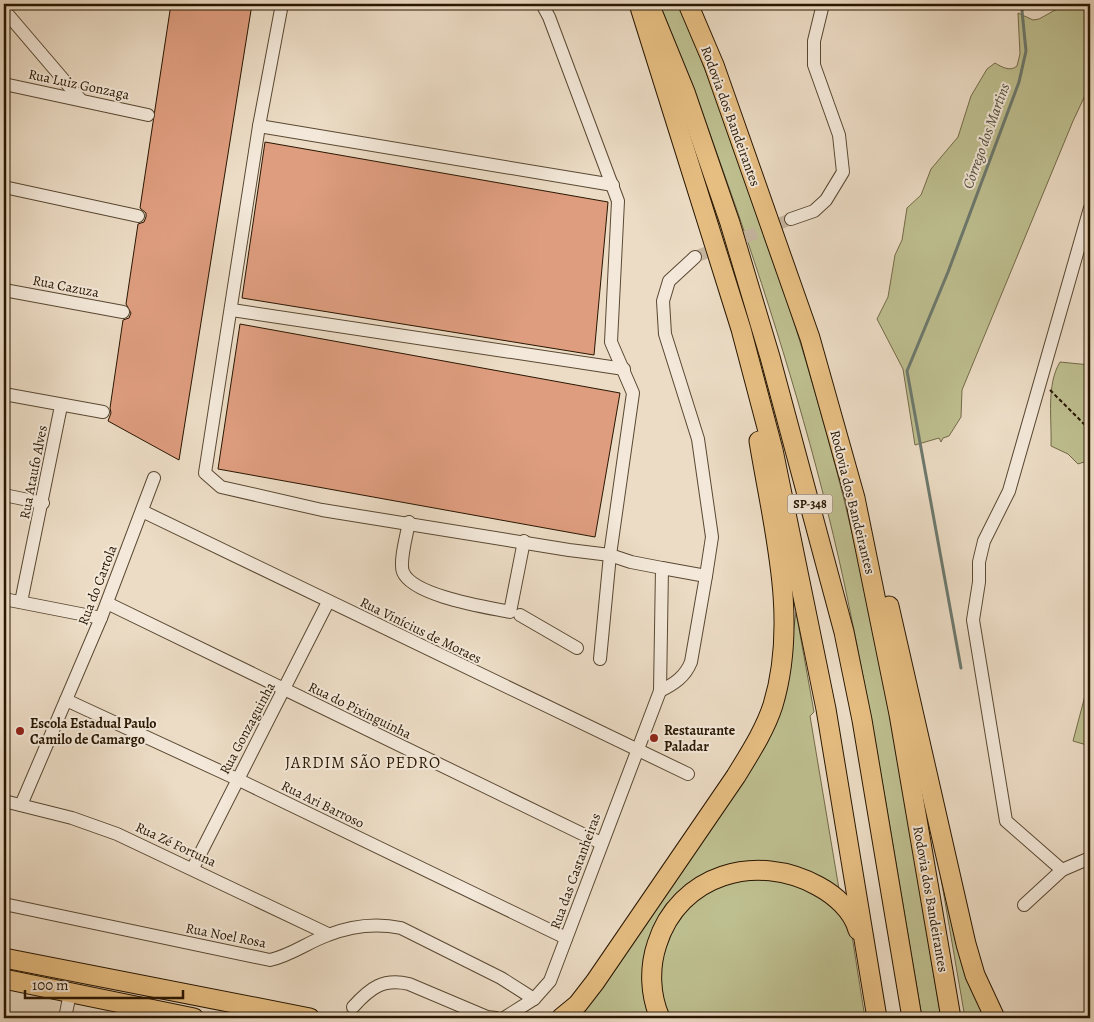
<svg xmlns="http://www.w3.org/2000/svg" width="1094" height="1022" viewBox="0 0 1094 1022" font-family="Alegreya,serif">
  <rect width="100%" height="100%" fill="#ecdcc5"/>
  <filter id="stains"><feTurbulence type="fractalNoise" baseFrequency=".004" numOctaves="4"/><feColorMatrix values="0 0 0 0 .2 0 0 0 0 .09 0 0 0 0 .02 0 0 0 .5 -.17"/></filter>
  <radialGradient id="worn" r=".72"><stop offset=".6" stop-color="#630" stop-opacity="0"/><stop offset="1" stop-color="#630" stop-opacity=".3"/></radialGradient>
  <g fill="#bebf90" stroke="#736a48">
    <path d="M659,4h20c74,183 141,379 183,573 32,146 54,294 79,441h-19c-25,-145 -47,-292 -78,-436 -27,-124 -64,-246 -105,-366 -25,-71 -50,-143 -80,-212z"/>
    <path d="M1066,4h24v81l-17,36 -111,269 -1,27 -12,19 -6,2 -2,4 -2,-4 -24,7 -12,-76 -26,-50 11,-22 7,-42 7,-15 5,-32 14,-13 10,-26 27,-32 13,-41 16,-27 8,-6c7,4 15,9 22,3l3,-12 -2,-41 15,7 6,-1z"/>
    <path d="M1060,362l30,3v95l-12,4 -10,-10 -17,-8c1,-26 -5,-61 9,-84z"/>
    <path d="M796,612l18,100 -4,4 30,179 -79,-31 -97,49 -9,105h-86l177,-244 47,-140z"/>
    <path d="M1090,677v69l-17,-5z"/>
    <path d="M938,861l52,157h-25z"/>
    <path d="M731,879h57l47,25 17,32 13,82h-195l-10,-27 -2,-20 10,-38 19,-28z"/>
  </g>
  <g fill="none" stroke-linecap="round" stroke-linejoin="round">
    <path stroke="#6c796e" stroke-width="3" d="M961,668l-54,-297 41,-99 71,-190 7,-31 -4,-40 3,-7"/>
  </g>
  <g fill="#de9d7f" stroke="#281601">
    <path d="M171,4h81l-73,456 -71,-39 3,-8 -1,-5 13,-88 6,-2 2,-5 -5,-9 12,-80 6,-2 2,-5v-4l-6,-5z"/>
    <path d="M265,142l343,60 -14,153 -352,-57z"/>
    <path d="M240,324l380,69 -25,144 -377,-68z"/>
  </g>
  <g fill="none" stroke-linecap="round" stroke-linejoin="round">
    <g stroke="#c5b49e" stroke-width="12" stroke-dasharray="12 6" stroke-linecap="butt">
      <path d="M695,257l96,-38"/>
      <path d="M351,1018l2,-11"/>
    </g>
    <g stroke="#594832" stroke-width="14">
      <g id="minor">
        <path d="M282,4l-23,122 -54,347 16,14 101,23 247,40 41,5 21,7 31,6 -2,123 -110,290 -16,18"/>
        <path d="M542,4l7,13 69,184 -7,141 22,51 -23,162 -10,104"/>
        <path d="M4,10l76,89"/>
        <path d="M4,84l144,31"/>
        <path d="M259,126l354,59"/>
        <path d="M4,187l134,29"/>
        <path d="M791,219l23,-8 12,-11 17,-28 -4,-37 -25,-70v-24l9,-37"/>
        <path d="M4,290l119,22"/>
        <path d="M232,310l392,59"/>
        <path d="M4,394l99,18"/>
        <path d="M4,495l39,8"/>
        <path d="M142,511l546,263"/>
        <path d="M409,522c-2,12 -10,40 -6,50 10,24 83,35 107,40l14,-71"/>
        <path d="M662,568l44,8 6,-39 -14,-98 -33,-105 -2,-33 6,-20 26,-24"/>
        <path d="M4,599l97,19"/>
        <path d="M21,602l40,-196"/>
        <path d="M107,603l494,240"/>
        <path d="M520,615l57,33"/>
        <path d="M660,691c14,-7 25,-14 31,-29l15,-86"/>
        <path d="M66,700l171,79 329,159"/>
        <path d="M4,801l68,17 45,16 211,100"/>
        <path d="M21,805l80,-187 53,-140"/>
        <path d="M193,868l135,-266"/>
        <path d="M1062,870l-56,-49 -33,-201 6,-38v-20l5,-21 25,-50 81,-283"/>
        <path d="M4,904l266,56c22,-5 38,-18 58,-25 23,-9 49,-12 73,-7l100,50 33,21 -30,19"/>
        <path d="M1024,905l38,-35 28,-12"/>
        <path d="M353,1007c17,-19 30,-29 56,-23l78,33 9,1"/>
        <path d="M65,1018l5,-25"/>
      </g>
    </g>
    <g stroke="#281601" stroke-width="21">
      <g id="highway">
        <path d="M639,4l102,325 32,121 53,259 51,309"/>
        <path d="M649,4l36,88 45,131 40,134 74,275 18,88 50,298"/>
        <path d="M688,4l26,61 96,273 45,160 44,216 52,304"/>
        <path d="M889,606l77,338 9,31 20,43"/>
        <path d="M4,958l306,60"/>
        <path d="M4,979l190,39"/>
        <path d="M561,1018l17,-14 17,-22 141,-206c14,-23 29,-46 37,-71 26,-86 0,-178 -14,-264"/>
        <path d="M660,1018c-10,-23 -11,-50 -3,-74 22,-70 100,-92 161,-58 17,9 35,25 40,44"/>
      </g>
    </g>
    <path stroke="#281601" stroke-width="2" stroke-dasharray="4 2.5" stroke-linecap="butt" d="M1050,390l40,40"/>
    <use href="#minor" stroke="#f3e8d9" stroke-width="12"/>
    <use href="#highway" stroke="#e6be82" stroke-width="19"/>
  </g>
  <g fill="#8f2418" stroke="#f3e8d9" stroke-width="2">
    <circle cx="20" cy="731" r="5"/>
    <circle cx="654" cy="738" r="5"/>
  </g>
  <g text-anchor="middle" stroke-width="4" stroke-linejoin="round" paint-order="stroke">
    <rect fill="#f3e8d9" stroke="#655542" stroke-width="1" x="787.5" y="494.5" width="45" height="19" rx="4"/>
    <g font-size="12" font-weight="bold" fill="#281601">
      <text x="810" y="508">SP-348</text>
    </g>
    <g font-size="14" fill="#281601" stroke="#f3e8d9">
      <text transform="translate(79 84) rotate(12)" y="5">Rua Luiz Gonzaga</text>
      <text transform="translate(731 116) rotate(70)" y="5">Rodovia dos Bandeirantes</text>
      <text transform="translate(66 286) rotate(11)" y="5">Rua Cazuza</text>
      <text transform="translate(33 472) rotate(-79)" y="5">Rua Ataufo Alves</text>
      <text transform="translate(853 502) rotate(76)" y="5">Rodovia dos Bandeirantes</text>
      <text transform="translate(97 585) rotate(-69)" y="5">Rua do Cartola</text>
      <text transform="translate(421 630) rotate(26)" y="5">Rua Vinícius de Moraes</text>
      <text transform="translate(360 710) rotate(26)" y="5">Rua do Pixinguinha</text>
      <text transform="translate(247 728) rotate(-62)" y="5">Rua Gonzaguinha</text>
      <text transform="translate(323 804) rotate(26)" y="5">Rua Ari Barroso</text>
      <text transform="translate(176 844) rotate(25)" y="5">Rua Zé Fortuna</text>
      <text transform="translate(575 871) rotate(-70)" y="5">Rua das Castanheiras</text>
      <text transform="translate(931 899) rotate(80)" y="5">Rodovia dos Bandeirantes</text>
      <text transform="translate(226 935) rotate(11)" y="5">Rua Noel Rosa</text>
    </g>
    <g font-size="14" font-weight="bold" fill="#281601" stroke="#f3e8d9" text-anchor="start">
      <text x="30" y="728">Escola Estadual Paulo<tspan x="30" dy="16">Camilo de Camargo</tspan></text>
      <text x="664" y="735">Restaurante<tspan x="664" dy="16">Paladar</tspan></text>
    </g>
    <g font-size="15" font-style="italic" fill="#505041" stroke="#f3e8d9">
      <text transform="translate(986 136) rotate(-70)" y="5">Córrego dos Martins</text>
    </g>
    <g font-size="16" letter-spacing="1" fill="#281601" stroke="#f3e8d9">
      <text x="363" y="768">JARDIM SÃO PEDRO</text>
    </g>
  </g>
  <rect width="1094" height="1022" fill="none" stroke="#ecdcc5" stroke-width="20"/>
  <rect x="5" y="5" width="1084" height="1012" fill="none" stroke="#281601" stroke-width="2.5"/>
  <rect x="10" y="10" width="1074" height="1002" fill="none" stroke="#281601"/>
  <path d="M25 990v8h158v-8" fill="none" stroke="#281601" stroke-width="2.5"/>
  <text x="32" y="990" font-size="15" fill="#281601" stroke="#f3e8d9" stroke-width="4" paint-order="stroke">100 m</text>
  <rect width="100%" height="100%" filter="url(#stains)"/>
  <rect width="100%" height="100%" fill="url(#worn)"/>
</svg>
